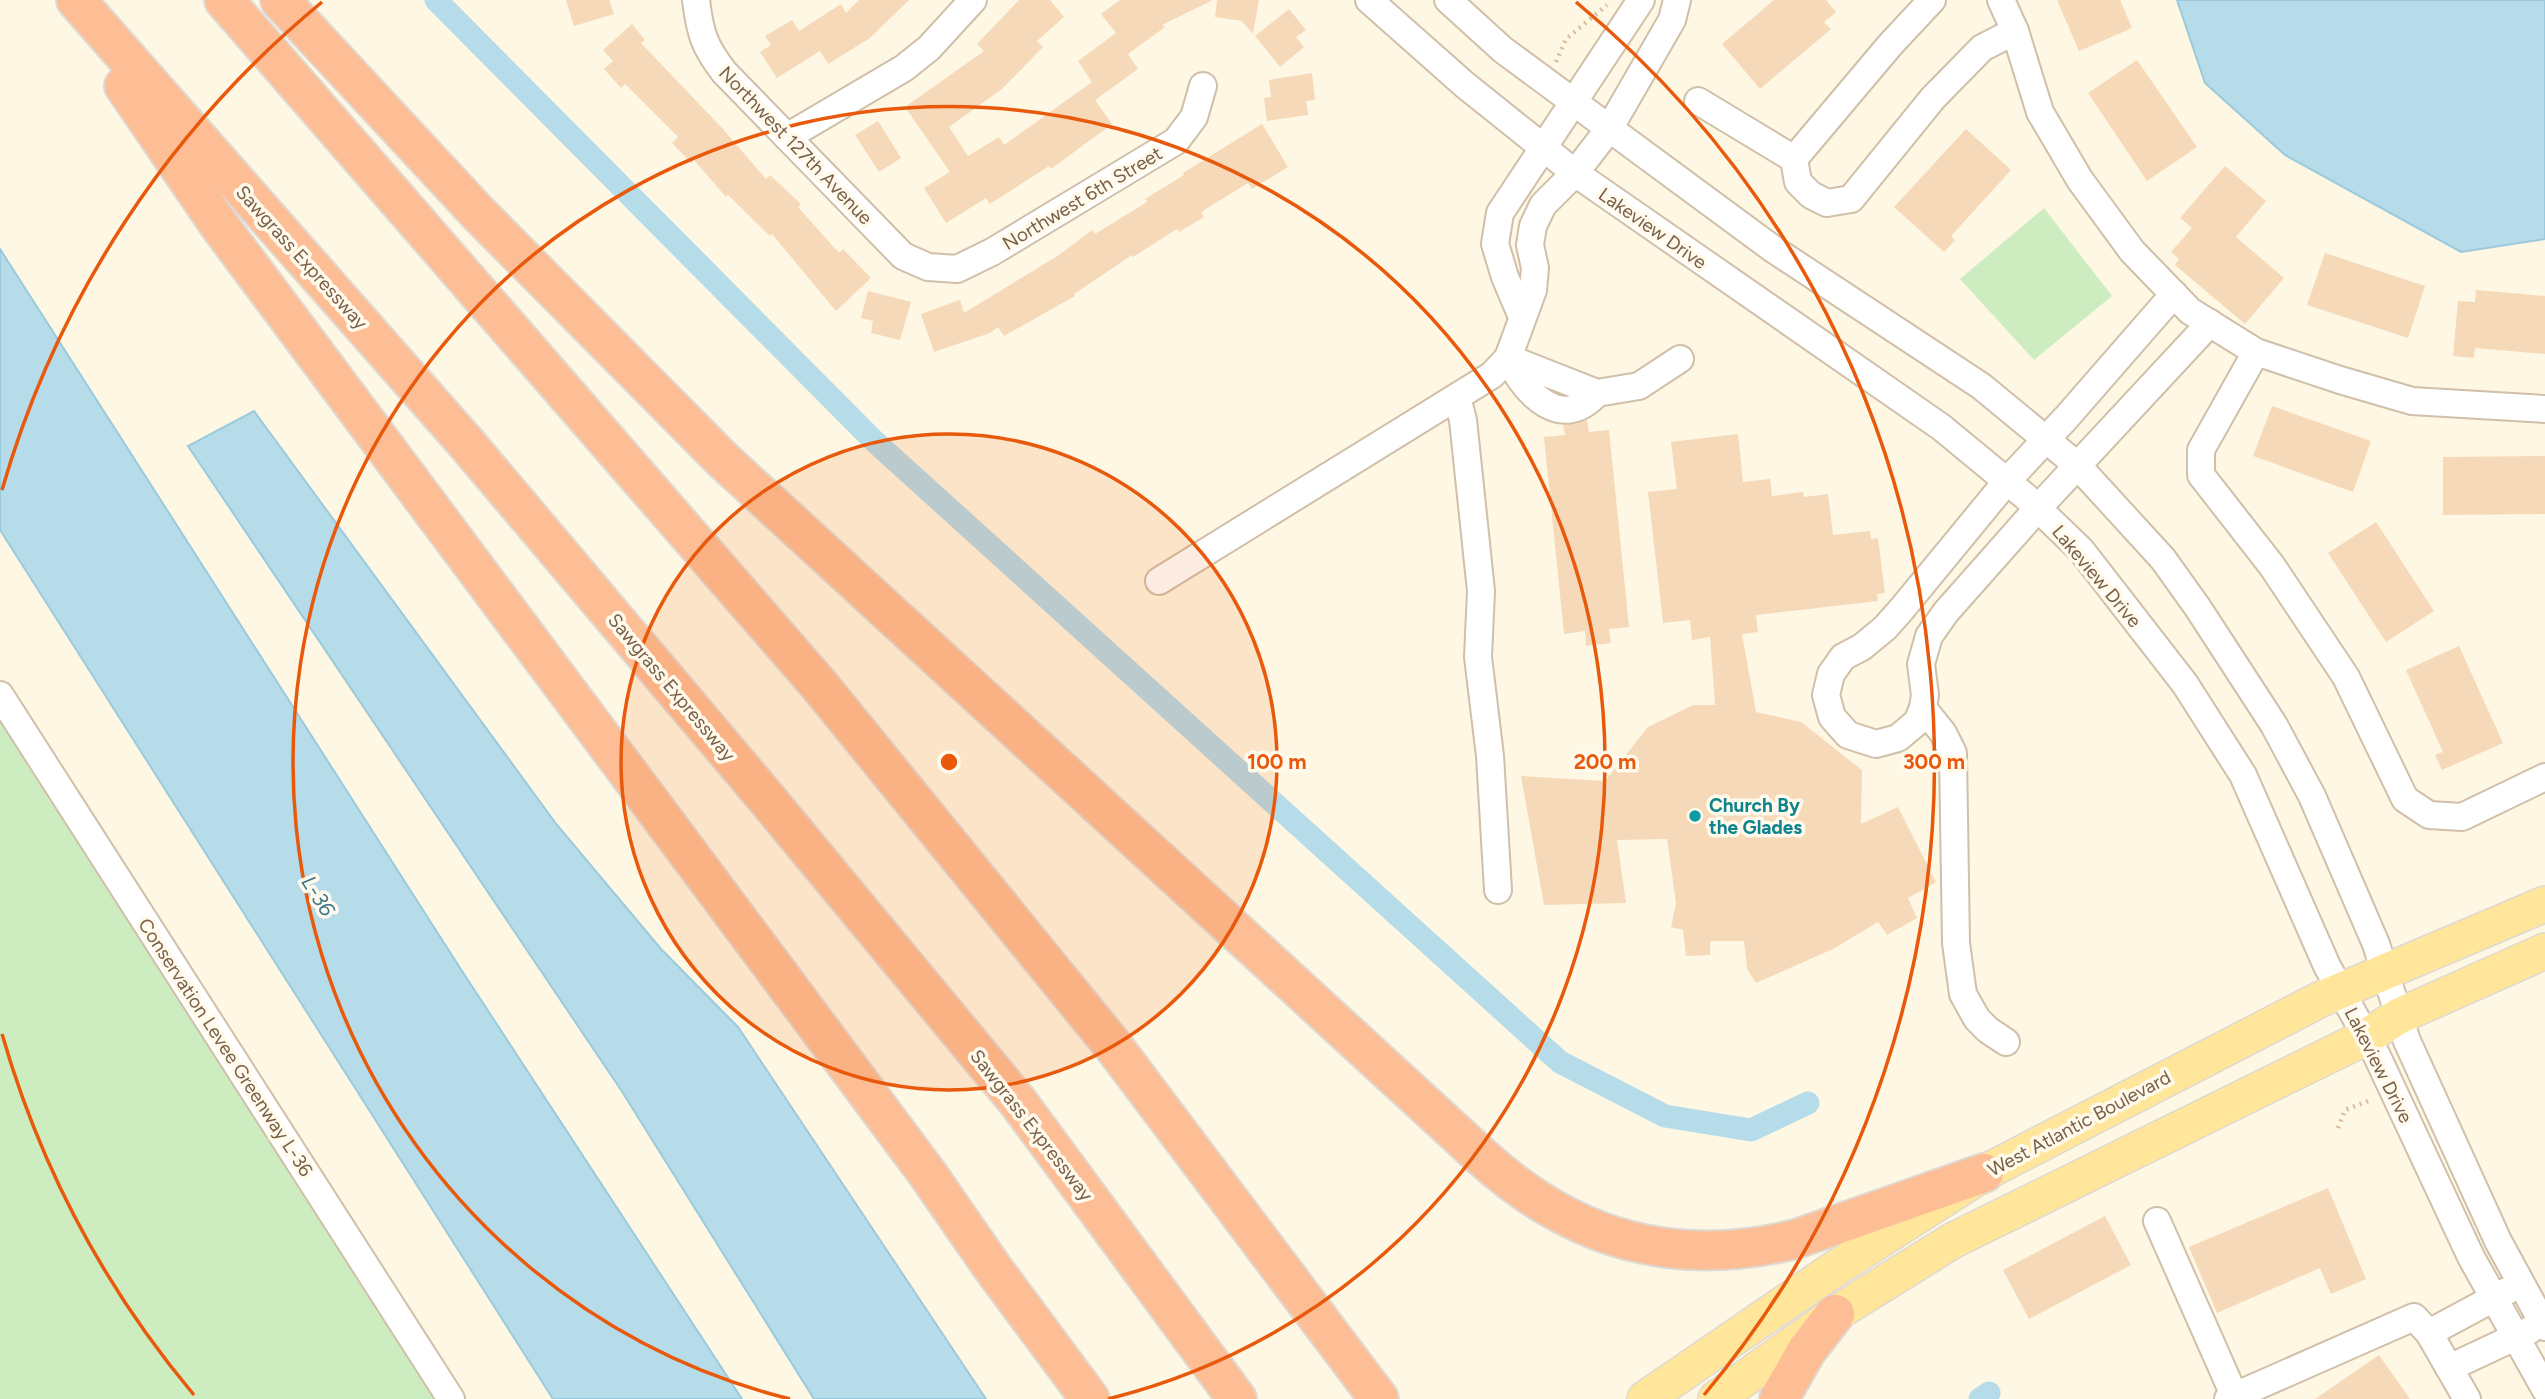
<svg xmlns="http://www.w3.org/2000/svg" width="2545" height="1399" viewBox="0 0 2545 1399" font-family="Figtree,sans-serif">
  <rect width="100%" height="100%" fill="#fef7e3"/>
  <g fill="#cdedc1">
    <path d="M2044,208l68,88 -78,64 -74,-81z"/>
    <path d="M0,695l451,704h-451z"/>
  </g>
  <g fill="#b6dbe9" stroke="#9bcadc" stroke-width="2">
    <path d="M2177,0h368v239l-84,13 -176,-97 -80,-72z"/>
    <path d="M0,249l462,722 280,428h-189l-553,-869z"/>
    <path d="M254,411l303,414 104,124 77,78 248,372h-172l-193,-309 -433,-644z"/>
  </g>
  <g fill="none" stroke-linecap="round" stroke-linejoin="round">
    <g stroke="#b6dbe9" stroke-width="23">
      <path d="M436,0l437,440 687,622 105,54 86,14 57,-27"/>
      <path d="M1980,1399l9,-6"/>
    </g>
  </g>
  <g fill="#f6d9b9">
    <path d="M566,0h43l5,14 -40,12z"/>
    <path d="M859,0h50l-39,38 -42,26 -8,-13 -43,27 -17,-26 11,-7 -6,-9 27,-16 7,11 42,-27 5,9z"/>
    <path d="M1019,0h31l14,17 -27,24 6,6 -41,42 -53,38 19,29 31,-19 5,8 88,-63 -14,-21 38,-28 -15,-19 19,-14h93l-51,25 3,2 -37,27 10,15 -43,31 17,24 -61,45 -2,-3 -59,38 -4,-6 -40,25 -22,-35 26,-16 -45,-65 79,-56 -7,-7z"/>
    <path d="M1217,0h42l-6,34 -11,-13 -27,-4z"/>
    <path d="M1774,0h52l10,12 -12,10 7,7 -71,60 -38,-45z"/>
    <path d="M2057,0h63l12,28 -53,23z"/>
    <path d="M1289,9l17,21 -10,7 8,10 -24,20 -25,-31z"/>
    <path d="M632,24l13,16 -4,3 81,85 44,51 4,-4 31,29 -3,3 41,46 4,-4 28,29 -35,33 -64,-77 -2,2 -42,-41 -2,2 -32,-37 -3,3 -19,-20 6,-6 -53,-53 -4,4 -17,-19 9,-8 -10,-11z"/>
    <path d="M2137,60l60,87 -50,34 -59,-88z"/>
    <path d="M1312,73l3,27 -9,1 2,14 -41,6 -3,-23 7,-1 -2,-17z"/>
    <path d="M878,121l23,37 -22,14 -24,-37z"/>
    <path d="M1262,124l26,43 -36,22 -4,-6 -47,29 3,5 -25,15 -2,-3 -44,28 -1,-2 -58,39 1,2 -71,40 -6,-9 -8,6 -56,19 -13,-38 39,-14 4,13 95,-58 33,-25 3,4 52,-32 -2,-3 39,-24 -1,-2z"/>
    <path d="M1966,129l45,41 -60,66 4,4 -11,12 -50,-45z"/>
    <path d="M2225,166l41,35 -30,36 48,41 -39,46 -70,-59 4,-6 -8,-7 21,-24 -12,-10z"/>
    <path d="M2325,253l100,33 -17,52 -101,-33z"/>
    <path d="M2476,290l69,6v58l-70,-6 -1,10 -21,-2 5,-55 17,1z"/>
    <path d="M868,291l43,11 -11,38 -29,-7 2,-12 -12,-3z"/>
    <path d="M2272,406l99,35 -18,51 -100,-36z"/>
    <path d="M1587,420l2,12 20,-2 20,197 -20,2 2,14 -25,3 -1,-15 -21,3 -20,-197 21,-2 -2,-10 12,-1z"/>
    <path d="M1738,434l5,48 27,-3 2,17 31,-4 1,5 24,-3 5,41 37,-4 1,8 7,-1 7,55 -8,1 1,7 -122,14 2,17 -16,2 14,78 45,10 61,48 -1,54 37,-17 38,75 -28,16 9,20 -30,17 -9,-13 -45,27 -77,34 -9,-14 -3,-28h-34v14l-24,1 -3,-26 -12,-3 5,-24 -9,-64 -50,1 9,63 -82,2 -23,-129 84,5 43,-54 45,-22h22l-5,-68 -18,3 -2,-20 -27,3 -15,-131 29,-3 -6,-47z"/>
    <path d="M2545,456v58l-102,1v-58z"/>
    <path d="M2376,522l58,89 -48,31 -58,-89z"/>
    <path d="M2459,646l44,97 -61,27 -7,-15 8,-3 -37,-82z"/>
    <path d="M2328,1188l38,91 -35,15 -11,-26 -103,45 -28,-66z"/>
    <path d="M2105,1216l26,49 -102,54 -26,-49z"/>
    <path d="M2379,1355l31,44h-95z"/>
  </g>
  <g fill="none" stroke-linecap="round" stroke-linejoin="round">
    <g stroke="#d0bfa9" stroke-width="30">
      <g id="minor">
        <path d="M696,0c4,33 8,46 28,72l179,184 25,11 29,2 35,-17 184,-111 18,-24 9,-31"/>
        <path d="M1369,0l96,85 110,88 366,254 85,70 55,53 104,134 58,91 84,191 50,90 94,201 74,132"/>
        <path d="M1448,0l55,50 270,199 208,137 96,79 86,94 35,49 76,117 38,71 64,148 31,97 91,200 47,86"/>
        <path d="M1932,0l-42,45 -96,114 4,23 13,13 16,8 24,-4 82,-101 49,-50 33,-17"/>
        <path d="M2001,0l14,31 25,81 40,68 52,71 58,60 66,41 84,28 72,21 133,8"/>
        <path d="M1698,101l96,58"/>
        <path d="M787,137l117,-69 25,-20 44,-48"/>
        <path d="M2174,294l-108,124 -59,63 -106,129 -16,18 -23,19 -19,10 -12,17 -5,21 6,22 16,18 28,9 22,-6 19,-16 6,-14 2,-13 -4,-31 8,-28 17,-24 92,-104 172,-185"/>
        <path d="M1522,317l-17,-40 -10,-33 5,-31 141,-213"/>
        <path d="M2256,352l-55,98v25l71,91 74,111 59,122 24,16 33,2 83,-40"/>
        <path d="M1508,358l89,35 42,-7 41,-27"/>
        <path d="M1508,358c17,35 53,75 89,35"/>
        <path d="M1457,397l6,23 18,171 -3,66 12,99 8,134"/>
        <path d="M1159,581l333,-206 16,-17 25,-68 2,-22 -5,-23 3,-19 10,-21 32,-32 34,-44 63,-109 5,-20"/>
        <path d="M0,695l451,704"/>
        <path d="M1923,708l20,25 10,20 3,190 7,51 14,25 11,11 18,12"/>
        <path d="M2157,1221l77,174"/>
        <path d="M2429,1333l78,-42"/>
        <path d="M2449,1368l81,-38"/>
        <path d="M2228,1399l186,-82 15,16 38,66"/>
      </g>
    </g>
    <g stroke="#dfd9d3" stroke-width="38">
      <g id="major">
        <path d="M1645,1399l185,-127 154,-99 337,-174 224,-95"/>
        <path d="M1716,1399l119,-85 117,-73 414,-204 33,-21 146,-65"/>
      </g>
    </g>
    <g stroke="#dfd9d3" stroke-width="42">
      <g id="highway">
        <path d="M76,0l391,444 300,355 251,303 219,297"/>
        <path d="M224,0l596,686 294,361 265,352"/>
        <path d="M280,0l198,213 245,247 759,697c92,83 193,112 314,82l188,-66"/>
        <path d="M124,86l95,139 708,948 65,94 98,132"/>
        <path d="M1779,1399l28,-49 28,-36"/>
      </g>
    </g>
    <g stroke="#dbbc9c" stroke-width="4.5" stroke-dasharray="2 5" stroke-linecap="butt">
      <path d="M1556,62l10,-23 41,-34"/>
      <path d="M2338,1128l7,-18 26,-10"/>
    </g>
    <use href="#minor" stroke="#fff" stroke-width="26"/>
    <use href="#major" stroke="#ffe69a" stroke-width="35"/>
    <use href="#highway" stroke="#fdbe95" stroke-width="38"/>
  </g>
  <circle cx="949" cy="762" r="328" fill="#e8590c" fill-opacity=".12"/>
  <g fill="none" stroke="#e8590c" stroke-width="3.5">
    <circle cx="949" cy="762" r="328"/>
    <path d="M790 1399A656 656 0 1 1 1108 1399"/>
    <path d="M194 1395A985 985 0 0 1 2 1034M2 490A985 985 0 0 1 322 2M1576 2A985 985 0 0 1 1704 1395"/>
  </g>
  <circle fill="#0f9aa8" stroke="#fffaec" stroke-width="2.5" cx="1695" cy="816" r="7"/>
  <g text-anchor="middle" stroke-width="7" stroke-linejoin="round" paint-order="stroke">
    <g font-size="19" fill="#795f47" stroke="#fffaec">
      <text transform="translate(796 145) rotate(46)" y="7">Northwest 127th Avenue</text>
      <text transform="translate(1082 198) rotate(-31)" y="7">Northwest 6th Street</text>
      <text transform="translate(1653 228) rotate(35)" y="7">Lakeview Drive</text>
      <text transform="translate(302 257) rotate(48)" y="7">Sawgrass Expressway</text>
      <text transform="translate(2097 576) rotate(50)" y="7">Lakeview Drive</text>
      <text transform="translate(672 687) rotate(50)" y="7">Sawgrass Expressway</text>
      <text transform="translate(226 1047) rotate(57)" y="7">Conservation Levee Greenway L-36</text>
      <text transform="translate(2379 1065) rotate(63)" y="7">Lakeview Drive</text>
      <text transform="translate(2079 1123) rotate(-28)" y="7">West Atlantic Boulevard</text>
      <text transform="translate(1032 1125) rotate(52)" y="7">Sawgrass Expressway</text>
    </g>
    <g font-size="19" font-weight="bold" fill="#0d838f" stroke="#fffaec" text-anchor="start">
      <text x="1709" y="812">Church By<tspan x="1709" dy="22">the Glades</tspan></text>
    </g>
    <g font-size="21" font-style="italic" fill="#3e778e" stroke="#fffaec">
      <text transform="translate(318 896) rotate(58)" y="7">L-36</text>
    </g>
  </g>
  <circle cx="949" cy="762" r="10" fill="#e8590c" stroke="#fffaec" stroke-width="3.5"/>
  <g font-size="21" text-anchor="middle" font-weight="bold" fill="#e8590c" stroke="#fffaec" stroke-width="7" stroke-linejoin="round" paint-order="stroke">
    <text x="1277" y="769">100 m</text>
    <text x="1605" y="769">200 m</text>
    <text x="1934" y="769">300 m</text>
  </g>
</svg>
